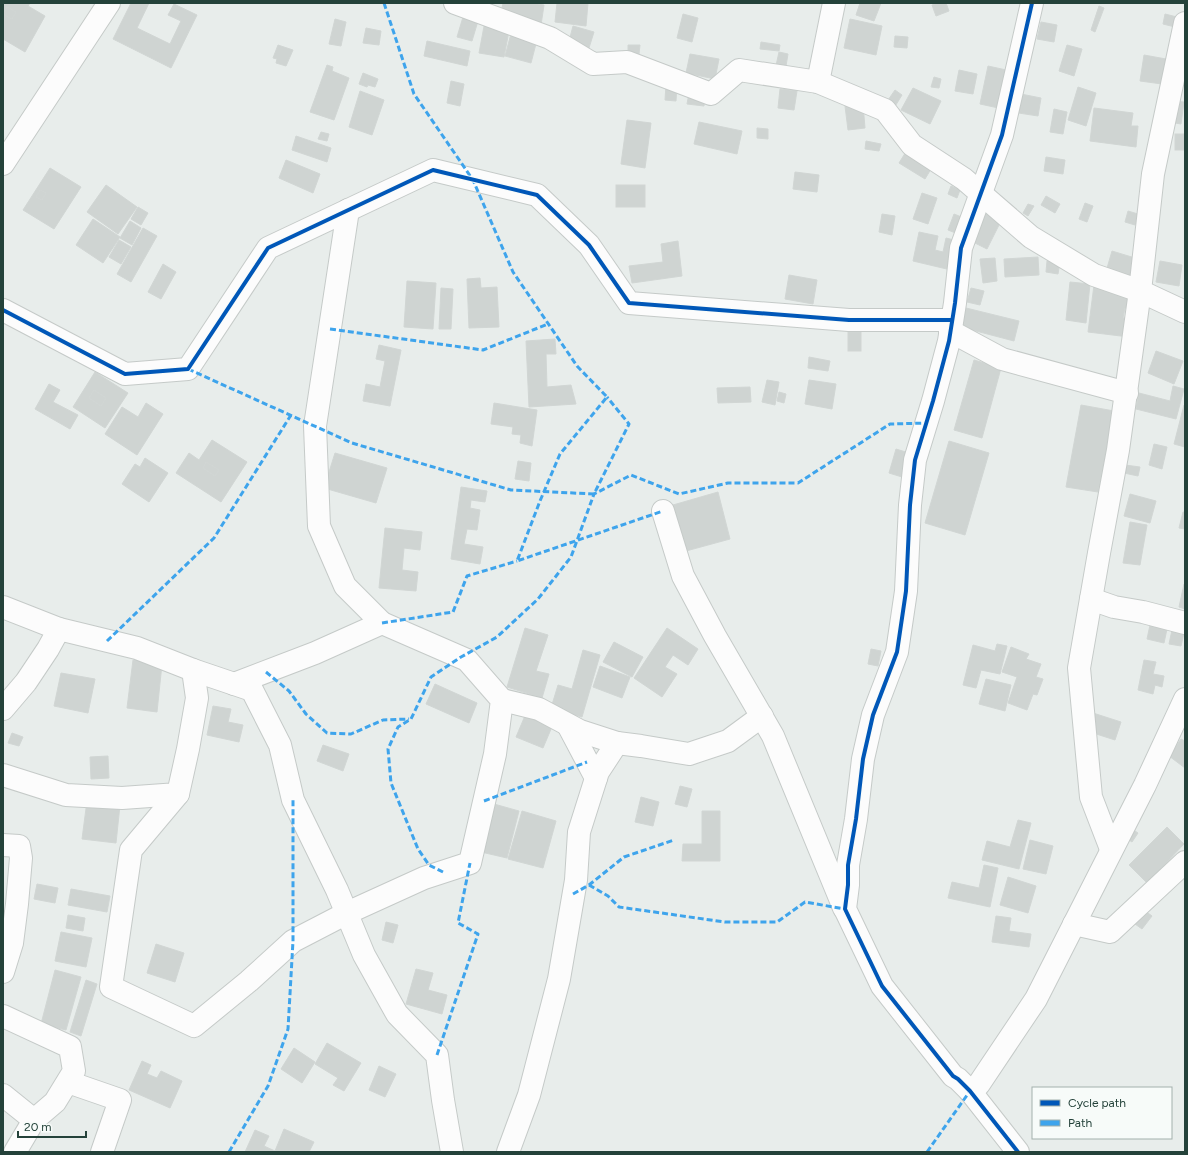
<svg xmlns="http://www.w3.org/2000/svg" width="1188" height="1155" viewBox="0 0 1188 1155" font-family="Figtree,sans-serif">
  <rect width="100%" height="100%" fill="#e8edeb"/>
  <g fill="#cfd4d2" stroke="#d1d6d4" fill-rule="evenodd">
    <path d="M3,3h27l-2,3 17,10 -20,36 -22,-13zM7,7l9,5 -4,7 -9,-5z"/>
    <path d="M131,3h18l-12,25 33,16 11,-23 -13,-6 6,-11 23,11 -26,53 -58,-29z"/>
    <path d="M503,3h29l12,2 -3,20 -41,-7z"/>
    <path d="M557,3h31l-2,23 -31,-4z"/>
    <path d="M860,3h21l-7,18 -18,-6z"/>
    <path d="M938,3h8l3,8 -13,5 -4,-11z"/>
    <path d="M1099,6l5,2 -9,24 -4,-2z"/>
    <path d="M7,7l9,5 -4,7 -9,-5z"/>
    <path d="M683,14l15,4 -6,24 -15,-4z"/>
    <path d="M1165,14l12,3 -2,10 -12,-3z"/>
    <path d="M463,17l15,4 -6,20 -15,-4z"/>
    <path d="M335,19l11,3 -5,24 -12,-2z"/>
    <path d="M850,19l32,7 -6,29 -32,-7z"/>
    <path d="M485,21l25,5 -6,31 -25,-4z"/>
    <path d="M1041,22l16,3 -3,17 -17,-3z"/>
    <path d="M573,26l21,6 -6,19 -20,-6z"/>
    <path d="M366,28l15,3 -2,14 -16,-2z"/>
    <path d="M512,30l26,6 -7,27 -26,-7z"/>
    <path d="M895,36l13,1 -1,11 -13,-1z"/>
    <path d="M427,41l43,10 -3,15 -43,-10z"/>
    <path d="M761,42l19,3 -1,6 -19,-2z"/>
    <path d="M278,45l15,5 -7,16 -10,-3 1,-4 -4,-1z"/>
    <path d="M628,45h12l-1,9h-11z"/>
    <path d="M1067,45l15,4 -8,27 -15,-5z"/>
    <path d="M779,52l9,2 -3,18 -10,-2z"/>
    <path d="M690,54l29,5 -4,20 -29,-6z"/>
    <path d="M1144,55l22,4 -4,25 -22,-3z"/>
    <path d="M327,65l6,2 -1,4 17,7 -15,42 -24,-8z"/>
    <path d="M988,66l23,5 -8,38 -23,-5z"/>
    <path d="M959,70l18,4 -4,20 -18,-3z"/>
    <path d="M363,73l15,6 -3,8 -7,-2 -1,2 -8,-3z"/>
    <path d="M934,77l7,2 -2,9 -8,-1z"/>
    <path d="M451,81l13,3 -4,22 -13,-3z"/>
    <path d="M666,85h11l-1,16 -11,-1z"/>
    <path d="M1078,87l18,6 -10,33 -18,-6z"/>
    <path d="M913,88l28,13 -11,23 -29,-14z"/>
    <path d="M780,89l17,2 -3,19 -16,-2z"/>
    <path d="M895,90l7,5 -8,13 -8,-5z"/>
    <path d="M360,91l24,9 -12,35 -23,-8z"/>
    <path d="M689,93l16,3 -1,10 -17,-2z"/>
    <path d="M1016,93l25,5 -3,18 -26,-4z"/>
    <path d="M1172,101l12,1 -3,22 -12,-2z"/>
    <path d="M863,104l2,24 -17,2 -3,-24z"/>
    <path d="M1094,108l39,5 -2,13h7l-2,21 -46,-6z"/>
    <path d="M1054,109l13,3 -4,22 -13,-2z"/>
    <path d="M627,120l24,3 -6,45 -24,-4z"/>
    <path d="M699,122l43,9 -5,23 -43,-10z"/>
    <path d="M757,128l11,1v10l-11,-1z"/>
    <path d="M321,132l8,2 -2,7 -9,-2z"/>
    <rect x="1175" y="134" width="10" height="16"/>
    <path d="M296,136l35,12 -4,14 -35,-12z"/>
    <path d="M866,141l15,3 -2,7 -14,-2z"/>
    <path d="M909,147l25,17 -9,15 -26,-16z"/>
    <path d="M1046,157l19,3 -2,14 -19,-3z"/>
    <path d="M286,160l34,14 -7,19 -34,-15z"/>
    <path d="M50,168l31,19 -27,42 -31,-19zM40,190l6,3 -4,7 -6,-3z"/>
    <path d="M795,172l24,3 -2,17 -24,-3z"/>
    <path d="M106,185l31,22 -19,27 -31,-22z"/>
    <rect x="616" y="185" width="29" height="22"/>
    <path d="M951,186l9,4 -3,8 -9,-4z"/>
    <path d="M40,190l6,3 -4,7 -6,-3z"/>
    <path d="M922,193l15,5 -9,26 -15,-5z"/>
    <path d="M1046,196l14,8 -5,9 -14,-8z"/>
    <path d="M1085,203l8,3 -6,16 -8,-3z"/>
    <path d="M1028,204l6,2 -6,10 -5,-3z"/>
    <path d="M138,207l10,6 -7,12 -10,-6z"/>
    <path d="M981,210l20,11 -14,28 -20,-10z"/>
    <path d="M1128,211l10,3 -3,11 -10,-3z"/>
    <path d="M882,214l13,2 -3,19 -13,-3z"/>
    <path d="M954,214l10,4 -6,16 -10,-4z"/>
    <path d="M93,219l27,18 -17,26 -27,-18z"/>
    <path d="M130,221l11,7 -9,17 -12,-7z"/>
    <path d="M143,228l14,8 -26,46 -14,-8z"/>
    <path d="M919,232l19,4 -3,14 8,2 3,-14 12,3 -7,29 -38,-9z"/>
    <path d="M119,240l12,7 -10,17 -12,-7z"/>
    <path d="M678,241l4,35 -50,7 -3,-17 34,-4 -2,-18z"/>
    <path d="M1112,251l23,7 -7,24 -23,-7z"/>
    <path d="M1038,257l1,18 -34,2 -1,-18z"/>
    <path d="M995,258l2,23 -14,2 -3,-24z"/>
    <path d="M1047,261l13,1 -2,12 -12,-2z"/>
    <path d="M1160,261l22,4 -3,21 -23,-4z"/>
    <path d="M163,264l13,8 -15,27 -13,-7z"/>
    <path d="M789,275l28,5 -4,24 -28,-5z"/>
    <path d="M480,278l1,10 16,-1 2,40 -30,1 -2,-49z"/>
    <path d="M407,281l29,2 -3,46 -29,-2z"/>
    <path d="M1070,282l20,2 -4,39 -20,-3z"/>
    <path d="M1094,285l41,5 -2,19 -8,-1 -2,10 8,1 -2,18 -41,-5z"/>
    <path d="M441,288l12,1 -2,40h-12z"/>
    <path d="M971,288l13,3 -4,14 -13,-3z"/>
    <path d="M962,307l57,14 -5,20 -57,-15z"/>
    <rect x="848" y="332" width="13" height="19"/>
    <path d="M555,339l1,15h-10l1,33 24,-2 5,19 -47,3 -3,-66z"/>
    <path d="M379,345l22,5 -11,56 -27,-5 3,-17 14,3 5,-26 -9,-2z"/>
    <path d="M1156,351l27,10 -9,23 -26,-11z"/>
    <path d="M809,357l21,4 -2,10 -20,-3z"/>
    <path d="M974,360l27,8 -19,70 -28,-8z"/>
    <path d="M95,372l33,21 -23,35 -32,-21zM94,390l12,8 -5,8 -12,-8z"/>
    <path d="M767,380l12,2 -4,23 -13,-3z"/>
    <path d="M809,380l27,4 -4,25 -27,-5z"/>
    <path d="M49,384l11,6 -7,12 25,13 -8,14 -35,-20z"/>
    <path d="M1173,386l11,3 -8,30 -40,-10 3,-16 31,8z"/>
    <path d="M750,387l1,15 -33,1 -1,-15z"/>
    <path d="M94,390l12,8 -5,8 -12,-8z"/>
    <path d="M779,392l7,2 -2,9 -7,-2z"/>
    <path d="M146,403l17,11 -26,41 -32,-21 17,-27 16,10z"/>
    <path d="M494,403l43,7 -5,36 -12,-3 1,-8 -9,-1 1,-7 -22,-3z"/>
    <path d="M1081,405l33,6 -16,81 -32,-5z"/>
    <path d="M1184,405l1,1v41l-11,-3z"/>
    <path d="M212,440l35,22 -26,40 -45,-29 13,-20 10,7zM206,462l13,8 -4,6 -12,-8z"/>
    <path d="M949,441l40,12 -24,82 -40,-12z"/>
    <path d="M1154,444l13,3 -5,22 -13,-4z"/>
    <path d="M896,449l13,4 -7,24 -13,-4z"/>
    <path d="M335,453l52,15 -11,35 -52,-15z"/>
    <path d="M145,458l23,15 -19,29 -27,-18 13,-20 5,3z"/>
    <path d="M518,461l13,2 -2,18 -14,-2z"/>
    <path d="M206,462l13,8 -4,6 -12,-8z"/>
    <path d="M1125,465l15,2 -2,9 -14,-3z"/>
    <path d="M461,487l26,4 -2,11 -14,-2 -1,8 10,2 -3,20 -10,-1 -3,15 19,3 -3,17 -29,-5z"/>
    <path d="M718,492l12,47 -44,12 -13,-46z"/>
    <path d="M1130,494l26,7 -6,22 -26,-7z"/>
    <path d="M1183,512h2v17l-6,-1z"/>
    <path d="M1130,522l17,3 -7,40 -17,-2z"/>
    <path d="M385,528l37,4 -2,18 -16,-2 -2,22 16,2 -2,19 -37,-3z"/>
    <path d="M1184,584h1v25l-6,-2z"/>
    <path d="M1150,625l17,4 -3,14 -17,-4z"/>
    <path d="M525,628l23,7 -12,36 13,3 -7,24 -35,-11z"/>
    <path d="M667,628l31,21 -10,16 -15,-10 -8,12 12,7 -15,23 -28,-19z"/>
    <path d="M1172,630l12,3 -3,13 -12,-2z"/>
    <path d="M614,642l29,15 -11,20 -29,-15z"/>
    <path d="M997,644l10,2 -7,28 -19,-4 -5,18 -13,-3 10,-40 22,6z"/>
    <path d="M1011,647l18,7 -3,5 15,5 -5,13 7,2 -6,16 -4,-1 -6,16 -19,-7 9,-26 -15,-5z"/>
    <path d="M871,649l10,2 -3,15 -10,-2z"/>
    <path d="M583,650l17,5 -18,62 -31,-9 7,-23 14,4z"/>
    <path d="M133,660l29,4 -5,48 -30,-4z"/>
    <path d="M1144,660l12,2 -3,12 11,2 -2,11 -7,-2 -2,9 -15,-4z"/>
    <path d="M600,666l30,11 -8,21 -29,-11z"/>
    <path d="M61,673l34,6 -7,34 -34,-7z"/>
    <path d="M986,679l25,6 -6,26 -26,-7z"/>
    <path d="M435,684l42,19 -8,20 -43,-19z"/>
    <path d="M213,706l18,3 -3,13 15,3 -4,17 -32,-7z"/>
    <path d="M527,711l27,11 -11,26 -27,-11z"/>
    <path d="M1093,713l28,9 -6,18 -28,-9z"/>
    <path d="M12,733l11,4 -4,9 -11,-3z"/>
    <path d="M1181,739l4,2v27l-16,-12z"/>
    <path d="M323,745l26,9 -6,17 -26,-10z"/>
    <path d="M108,756l1,22 -18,1 -1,-22z"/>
    <path d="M680,786l12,3 -5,18 -12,-3z"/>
    <path d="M641,797l18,5 -6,24 -18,-4z"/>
    <path d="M87,801l33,4 -4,38 -34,-4z"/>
    <path d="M494,804l25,7 -12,47 -26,-6z"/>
    <path d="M522,811l34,10 -13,47 -35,-9z"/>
    <path d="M702,811h18v50h-38l1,-17h19z"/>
    <path d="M1018,820l13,3 -12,46 -37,-9 5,-19 23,6z"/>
    <path d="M1129,827l9,6 -6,9 -9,-6z"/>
    <path d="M1167,827l17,17 -37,39 -18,-18z"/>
    <path d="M1030,840l23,6 -7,28 -23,-5z"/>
    <path d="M984,865l14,3 -8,39 -42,-9 4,-16 27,6z"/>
    <path d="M1008,877l28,9 -8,27 -28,-8z"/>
    <path d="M37,884l21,4 -3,15 -21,-4z"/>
    <path d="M71,889l39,7 -3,16 -39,-7z"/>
    <path d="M1144,910l8,6 -10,13 -7,-5z"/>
    <path d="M68,915l17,3 -2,13 -17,-3z"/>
    <path d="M996,916l15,2 -2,13 22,3 -2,13 -37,-5z"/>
    <path d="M386,922l12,3 -5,18 -11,-3z"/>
    <path d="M61,932l31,6 -6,29 -31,-6z"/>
    <path d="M156,944l28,9 -9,29 -28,-9z"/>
    <path d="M416,969l17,4 -5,17 19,5 -5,19 -36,-10z"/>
    <path d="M55,970l26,7 -15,53 -25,-6z"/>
    <path d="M86,980l11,4 -16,52 -11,-4z"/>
    <path d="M327,1043l34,20 -17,28 -11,-6 5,-7 -23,-14z"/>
    <path d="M294,1048l21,14 -13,21 -21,-14z"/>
    <path d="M142,1061l9,4 -4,9 10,4 4,-7 21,10 -12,27 -41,-18z"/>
    <path d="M379,1066l17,8 -11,23 -16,-7z"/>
    <path d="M284,1129l30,13 -5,10h-64l10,-22 14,6 -5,10 11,5z"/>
  </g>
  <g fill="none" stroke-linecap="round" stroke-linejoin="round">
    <g stroke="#c5cac8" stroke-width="24">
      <g id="minor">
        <path d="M455,3l95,35 43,26 34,-2 84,32 28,-24 79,12 67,28 27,35 52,34 67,58 63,38 46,16 45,21"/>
        <path d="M818,82l16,-79"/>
        <path d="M3,164l106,-161"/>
        <path d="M348,210l-33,216 4,100 26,60 37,37"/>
        <path d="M3,310l122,64 63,-5 80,-121 165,-78 104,25 52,50 40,58 220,17h103"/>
        <path d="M950,331l52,28 125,34"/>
        <path d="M663,511l20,65 32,60 58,100 71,172"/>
        <path d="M1091,599l23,8 29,5 42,11"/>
        <path d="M3,607l56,22 -11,20 -22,33 -23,27"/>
        <path d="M193,670l59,20 28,55 13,55 44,90 27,65 33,59 40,41 6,45 9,52"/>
        <path d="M502,700l37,9 41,22 37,12 -19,29 -19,60 -3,48 -17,99 -30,116 -21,57"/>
        <path d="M568,725l28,53"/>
        <path d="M617,743l24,3 48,8 39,-13 34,-25"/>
        <path d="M3,775l63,20 56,3 56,-4 10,-45 9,-51 -4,-28 -56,-22 -78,-19"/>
        <path d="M178,794l-47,56 -20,137 83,39 55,-45 44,-40 54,-28 77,-35 46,-15 25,-109 7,-54 -35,-40 -85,-37 -67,30 -81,31"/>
        <path d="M3,845l16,1 2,12 -4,46 -5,39 -9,29"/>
        <path d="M1111,849l-20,-52 -12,-129 20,-115 19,-103 22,-159 13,-117 32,-151"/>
        <path d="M1074,924l36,8 75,-70"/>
        <path d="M3,1016l67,31 4,24 -19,31 -21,18 -31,-25"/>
        <path d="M68,1082l52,18 -18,52"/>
        <path d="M970,1091l5,-2 4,-5 57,-85 109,-214 40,-86"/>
        <path d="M15,1152l19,-32"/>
        <path d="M1018,1152l-48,-61 -12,-12 -5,-3 -71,-90 -37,-77 3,-24v-20l8,-46 7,-60 10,-44 24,-63 9,-61 4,-86 5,-45 18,-59 16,-60 6,-38 6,-55 41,-113 30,-132"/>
      </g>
    </g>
    <use href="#minor" stroke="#fcfcfc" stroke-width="22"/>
    <g stroke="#3ea4ec" stroke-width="3" stroke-dasharray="6 3" stroke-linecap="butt">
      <path d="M384,3l30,91 59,86 40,92 64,94 30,31 -47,57 -20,47 -23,60 146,-50"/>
      <path d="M330,329l153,21 65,-26"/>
      <path d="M188,369l164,74 159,47 83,4 35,-70 -22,-27"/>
      <path d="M382,623l71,-11 14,-36 50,-15"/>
      <path d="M107,641l107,-103 77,-123"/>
      <path d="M266,672l23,19 17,23 21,19 24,1 32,-14 26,-1"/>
      <path d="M484,801l103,-39"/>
      <path d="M443,872l-14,-7 -11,-16 -27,-66 -3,-34 10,-22 13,-8 20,-42 30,-20 36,-20 41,-38 33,-42 23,-63 37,-19 48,19 49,-11h70l92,-59 36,-1"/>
      <path d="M589,885l19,11 11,11 106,15h52l28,-20 40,7"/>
      <path d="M573,894l16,-9 35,-28 50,-17"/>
      <path d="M437,1055l41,-121 -20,-11 12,-60"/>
      <path d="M229,1152l39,-66 20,-57 5,-88v-141"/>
      <path d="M927,1152l43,-61"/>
    </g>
    <g stroke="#f7fbf9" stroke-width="6">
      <g id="cycleway">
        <path d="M3,310l122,64 63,-5 80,-121 165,-78 104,25 52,50 40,58 220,17h103"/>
        <path d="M1018,1152l-48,-61 -12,-12 -5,-3 -71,-90 -37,-77 3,-24v-20l8,-46 7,-60 10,-44 24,-63 9,-61 4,-86 5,-45 18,-59 16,-60 6,-38 6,-55 41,-113 30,-132"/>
      </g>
    </g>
    <use href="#cycleway" stroke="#0057b8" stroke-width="4"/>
  </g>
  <rect width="1188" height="1155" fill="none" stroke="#24423a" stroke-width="8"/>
  <rect x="1032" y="1087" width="140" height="52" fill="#f7fbf9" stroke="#a3b1ad"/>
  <rect x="1040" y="1100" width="20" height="6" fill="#0057b8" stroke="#a3b1ad"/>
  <text x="1068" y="1107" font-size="12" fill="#24423a">Cycle path</text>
  <rect x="1040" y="1120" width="20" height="6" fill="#3ea4ec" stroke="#a3b1ad"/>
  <text x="1068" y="1127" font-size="12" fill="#24423a">Path</text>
  <path d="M18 1131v6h68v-6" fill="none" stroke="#24423a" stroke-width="2"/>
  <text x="24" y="1131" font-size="12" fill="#24423a" stroke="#f7fbf9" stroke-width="3" paint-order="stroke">20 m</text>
</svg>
